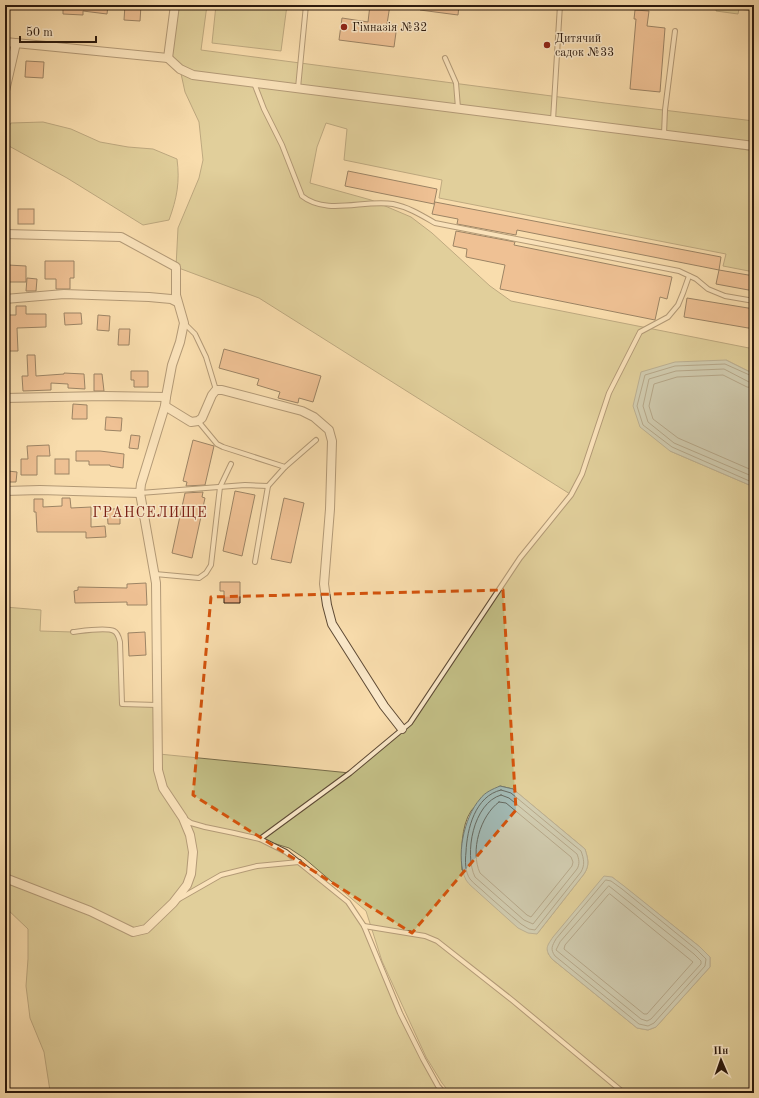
<svg xmlns="http://www.w3.org/2000/svg" width="759" height="1098" viewBox="0 0 759 1098" font-family="'Old Standard TT',serif">
  <rect width="100%" height="100%" fill="#f9ddad"/>
  <filter id="stains"><feTurbulence type="fractalNoise" baseFrequency=".005" numOctaves="4"/><feColorMatrix values="0 0 0 0 .2 0 0 0 0 .09 0 0 0 0 .02 0 0 0 .5 -.17"/></filter>
  <radialGradient id="worn" r=".72"><stop offset=".6" stop-color="#630" stop-opacity="0"/><stop offset="1" stop-color="#630" stop-opacity=".3"/></radialGradient>
  <g fill="#c3bf86" stroke="#776c4a" fill-rule="evenodd">
    <path d="M175,5h32l-6,45 404,53 149,18v25l-75,-7 75,12v121l-31,-6 3,-12 -287,-56 3,-18 -98,-20 3,-31 -21,-6 -9,24 -7,36 61,17 40,17 21,16 58,53 21,15 243,48v25l-28,-14 -56,91 84,36v606h-304l-8,-10 -16,-26 -44,-96 -16,-50 -62,-53 -15,-10 -26,-8 23,12 62,50 16,24 59,133 21,34h-395l1,-2 -6,-39 -14,-34 -4,-32 2,-27v-30l-23,-22v-300l36,3 -1,21 33,1 35,-2 10,6 4,68 35,1 2,49 191,19 60,-50 110,-165 50,-64 -311,-196 -83,-31 2,-39 21,-50 4,-18 -4,-38 -14,-30 -5,-23 -12,-11zM500,786l13,3 72,60c3,10 5,16 -1,25l-47,60 -75,-64c-1,-18 -1,-44 9,-59 5,-7 22,-19 29,-25zM612,877l88,70 10,10v10l-54,60 -8,3 -11,-2 -85,-69 -4,-6z"/>
    <path d="M216,5h71l-6,46 -69,-8z"/>
    <path d="M717,5h37v6l-15,-2 -1,5 -22,-3z"/>
    <path d="M43,122l28,7 29,13 28,5 25,2 24,10c3,23 0,39 -8,61l-26,5 -76,-47 -58,-32 -4,-13 6,-10z"/>
  </g>
  <g fill="#a2bab5" stroke="#727a72">
    <path d="M726,360l28,14v113l-84,-36 -30,-24 -7,-21 8,-34 34,-10z"/>
    <path d="M500,786l13,3 72,60c3,10 5,16 -1,25l-47,60 -9,-1 -10,-5c-13,-12 -26,-23 -39,-35 -4,-4 -10,-8 -13,-13 -11,-22 -2,-63 14,-81 5,-7 13,-10 20,-13z"/>
    <path d="M604,876l8,1 12,9 76,61 10,10v10l-54,60 -8,3 -11,-2 -85,-69c-8,-10 -5,-13 1,-22z"/>
  </g>
  <g fill="none" stroke-linecap="round" stroke-linejoin="round">
    <g stroke="#666a61" stroke-width="1">
      <path d="M754,377l-29,-13 -50,2 -30,9 -8,31 6,19 29,22 82,36"/>
      <path d="M754,382h-5l-25,-13 -48,2 -27,8 -6,27 5,16 26,21 80,34"/>
      <path d="M754,388l-7,-1 -24,-12 -46,2 -23,7 -5,22 4,13 25,19 76,33"/>
      <path d="M501,790l10,3 70,58c3,8 4,14 0,21l-46,58 -6,-1 -8,-5c-13,-11 -25,-21 -37,-32 -4,-4 -10,-8 -14,-13 -5,-7 -5,-18 -4,-27 1,-23 9,-56 35,-62z"/>
      <path d="M501,795l8,3 68,56c2,5 3,10 0,15l-44,55 -9,-4 -49,-43c-11,-23 -2,-74 26,-82z"/>
      <path d="M499,802l7,1 65,54 2,5 -1,4 -41,51 -4,-2 -47,-42c-10,-22 0,-57 19,-71z"/>
      <path d="M606,880l5,1 11,8 75,61 9,9 -1,7 -51,57 -6,3 -9,-2 -84,-68c-5,-7 -3,-10 1,-17z"/>
      <path d="M609,886l85,68 7,7v3l-50,55 -4,2 -6,-2 -85,-69 4,-8z"/>
      <path d="M610,894l83,68 -46,52h-3l-80,-65 1,-4 43,-50z"/>
    </g>
  </g>
  <g fill="#e3a176" stroke="#2b190d">
    <path d="M63,5h45l-1,9 -24,-3v4l-20,-1z"/>
    <path d="M125,5h16l-1,16 -16,-1z"/>
    <path d="M370,5h20l-3,19 10,1 -3,22 -55,-7 3,-22 26,4z"/>
    <path d="M420,5h39l-1,10 -38,-5z"/>
    <path d="M635,10l14,1 -2,15 18,2 -5,64 -30,-3 6,-70h-2z"/>
    <path d="M26,61l18,1 -1,16 -18,-1z"/>
    <path d="M348,171l89,18 -3,15 -89,-18z"/>
    <path d="M435,202l286,55 -2,13 -202,-40 -1,5 -59,-11 1,-5 -26,-5z"/>
    <rect x="18" y="209" width="16" height="15"/>
    <path d="M456,231l59,11 -1,3 158,32 -5,22 -7,-2 -5,23 -155,-31 5,-24 -39,-8 1,-8 -14,-3z"/>
    <path d="M45,261h29v17h-4v11h-14v-10h-11z"/>
    <path d="M8,265l18,1v16h-18z"/>
    <path d="M719,270l35,6v15l-38,-7z"/>
    <path d="M27,278l10,1 -1,12h-10z"/>
    <path d="M687,298l67,11v20l-70,-12z"/>
    <path d="M16,306h10v8h20v13l-29,1 1,23h-11v-19h-2v-17h11z"/>
    <path d="M64,313h17l1,11 -17,1z"/>
    <path d="M98,315l12,1 -1,15 -12,-1z"/>
    <path d="M119,329h11l-1,16h-11z"/>
    <path d="M224,349l97,27 -8,26 -14,-4 -1,5 -20,-5 2,-6 -23,-7 2,-6 -40,-11z"/>
    <path d="M27,355h8l1,21 28,-2v-1l20,1 1,15 -17,-1v-4l-17,-1v7l-28,1 -1,-15h6z"/>
    <path d="M131,371h17v16h-14v-7h-3z"/>
    <path d="M94,374h8l2,17h-10z"/>
    <path d="M73,404l14,1v14h-15z"/>
    <path d="M106,417l16,1 -1,13 -16,-1z"/>
    <path d="M131,435l9,1 -2,13 -9,-1z"/>
    <path d="M193,440l21,6 -9,39 -19,1 1,-4 -4,-1z"/>
    <path d="M49,445l1,11h-13v19h-16v-16h7l-1,-13z"/>
    <path d="M76,451h24l24,3 -1,14 -13,-2v-1h-21v-4h-13z"/>
    <rect x="55" y="459" width="14" height="15"/>
    <path d="M8,471l9,1 -1,10h-8z"/>
    <path d="M235,491l20,4 -13,61 -19,-5z"/>
    <path d="M203,492l-1,5 3,1 -13,60 -20,-5 13,-60z"/>
    <path d="M62,498h8l1,10 20,-1v20l14,-1 1,11 -20,1v-6h-49l-1,-20h-2v-13h9v8l19,-1z"/>
    <path d="M284,498l20,5 -13,60 -20,-4z"/>
    <path d="M107,509h13v15h-12z"/>
    <path d="M220,582h20v21h-16v-12h-4z"/>
    <path d="M146,583l1,22h-20v-3l-52,1 -1,-12 4,-1v-3l49,1v-4z"/>
    <path d="M145,632l1,23 -17,1 -1,-23z"/>
  </g>
  <g fill="none" stroke-linecap="round" stroke-linejoin="round">
    <g stroke="#5e4a35" stroke-width="6">
      <g id="service">
        <path d="M445,58l11,25 2,25"/>
        <path d="M254,83l10,26 18,36 20,51c25,20 62,3 91,8 15,3 28,11 42,19l244,48 17,8 12,10 17,7 29,5"/>
        <path d="M298,88l8,-83"/>
        <path d="M553,120l7,-115"/>
        <path d="M664,134l1,-24 10,-79"/>
        <path d="M184,323l11,11 11,23 10,33"/>
        <path d="M198,421l19,23 6,3 62,20 31,-27"/>
        <path d="M140,493l105,-8 23,1 17,-19"/>
        <path d="M255,562l13,-76"/>
        <path d="M155,574l44,4 7,-5 5,-8 9,-78 11,-23"/>
        <path d="M73,632c9,-1 33,-5 41,-1 4,2 5,7 6,11l2,62 35,1"/>
        <path d="M185,819l6,4 14,4 29,6 26,6 26,13 62,50 16,24 36,87 23,46 15,27 6,7"/>
        <path d="M260,839l90,-66 60,-50 110,-165 51,-63 11,-21 27,-81 31,-61 28,-15 10,-12 5,-12 6,-17"/>
        <path d="M179,899l42,-24 36,-9 42,-4"/>
        <path d="M364,926l61,10 12,5 75,59 112,93"/>
      </g>
    </g>
    <g stroke="#5e4a35" stroke-width="10">
      <g id="minor">
        <path d="M5,42l163,16"/>
        <path d="M168,58l12,11 13,6 561,71"/>
        <path d="M168,58l7,-53"/>
        <path d="M5,91l11,-48"/>
        <path d="M5,234l116,3 55,30v28l8,28 -4,19 -8,23 -6,32 -1,9 -24,78 -1,9 16,90 2,187 5,18 20,30 7,17 3,17 -2,22 -4,11 -14,18 -27,26 -13,3 -43,-21 -85,-33"/>
        <path d="M5,299l59,-5 85,3 22,2 6,3"/>
        <path d="M5,398l99,-2 62,1"/>
        <path d="M165,406l26,16 7,-1 4,-3 10,-23 4,-5h6l80,21 12,6 15,13 3,11 -2,68 -6,75 3,21 5,19 52,82 18,23"/>
        <path d="M5,491l35,-1 100,3"/>
      </g>
    </g>
    <use href="#service" stroke="#fbe9ca" stroke-width="4"/>
    <use href="#minor" stroke="#fbe9ca" stroke-width="8"/>
  </g>
  <path d="M0 0H759V1098H0ZM503,590l13,220 -104,123 -219,-138 18,-198z" fill="#f9ddad" fill-opacity=".55" fill-rule="evenodd"/>
  <path fill="none" stroke="#d5530c" stroke-width="3" stroke-dasharray="8 5" stroke-linejoin="round" d="M503,590l13,220 -104,123 -219,-138 18,-198z"/>
  <g fill="#8f2418" stroke="#fbe9ca" stroke-width="1.5">
    <circle cx="344" cy="27" r="4"/>
    <circle cx="547" cy="45" r="4"/>
  </g>
  <g text-anchor="middle" stroke-width="3" stroke-linejoin="round" paint-order="stroke">
    <g font-size="12" fill="#2b190d" stroke="#fbe9ca" text-anchor="start">
      <text x="352" y="31">Гімназія №32</text>
      <text x="555" y="42">Дитячий<tspan x="555" dy="14">садок №33</tspan></text>
    </g>
    <g font-size="14" letter-spacing="1" fill="#7a1f14" stroke="#fbe9ca">
      <text x="150" y="517">ГРАНСЕЛИЩЕ</text>
    </g>
  </g>
  <rect width="759" height="1098" fill="none" stroke="#f9ddad" stroke-width="20"/>
  <rect x="6" y="6" width="747" height="1086" fill="none" stroke="#2b190d" stroke-width="2"/>
  <rect x="10" y="10" width="739" height="1078" fill="none" stroke="#2b190d"/>
  <g transform="translate(721 1060) rotate(358)" stroke="#fbe9ca" stroke-width="3" paint-order="stroke">
  <path d="M0-3L7 15L0 10L-7 15Z" fill="#2b190d"/>
  <text y="-6" font-size="11" font-weight="bold" text-anchor="middle" fill="#2b190d">Пн</text>
  </g>
  <path d="M20 36v6h76v-6" fill="none" stroke="#2b190d" stroke-width="2"/>
  <text x="26" y="36" font-size="12" fill="#2b190d" stroke="#fbe9ca" stroke-width="3" paint-order="stroke">50 m</text>
  <rect width="100%" height="100%" filter="url(#stains)"/>
  <rect width="100%" height="100%" fill="url(#worn)"/>
</svg>
